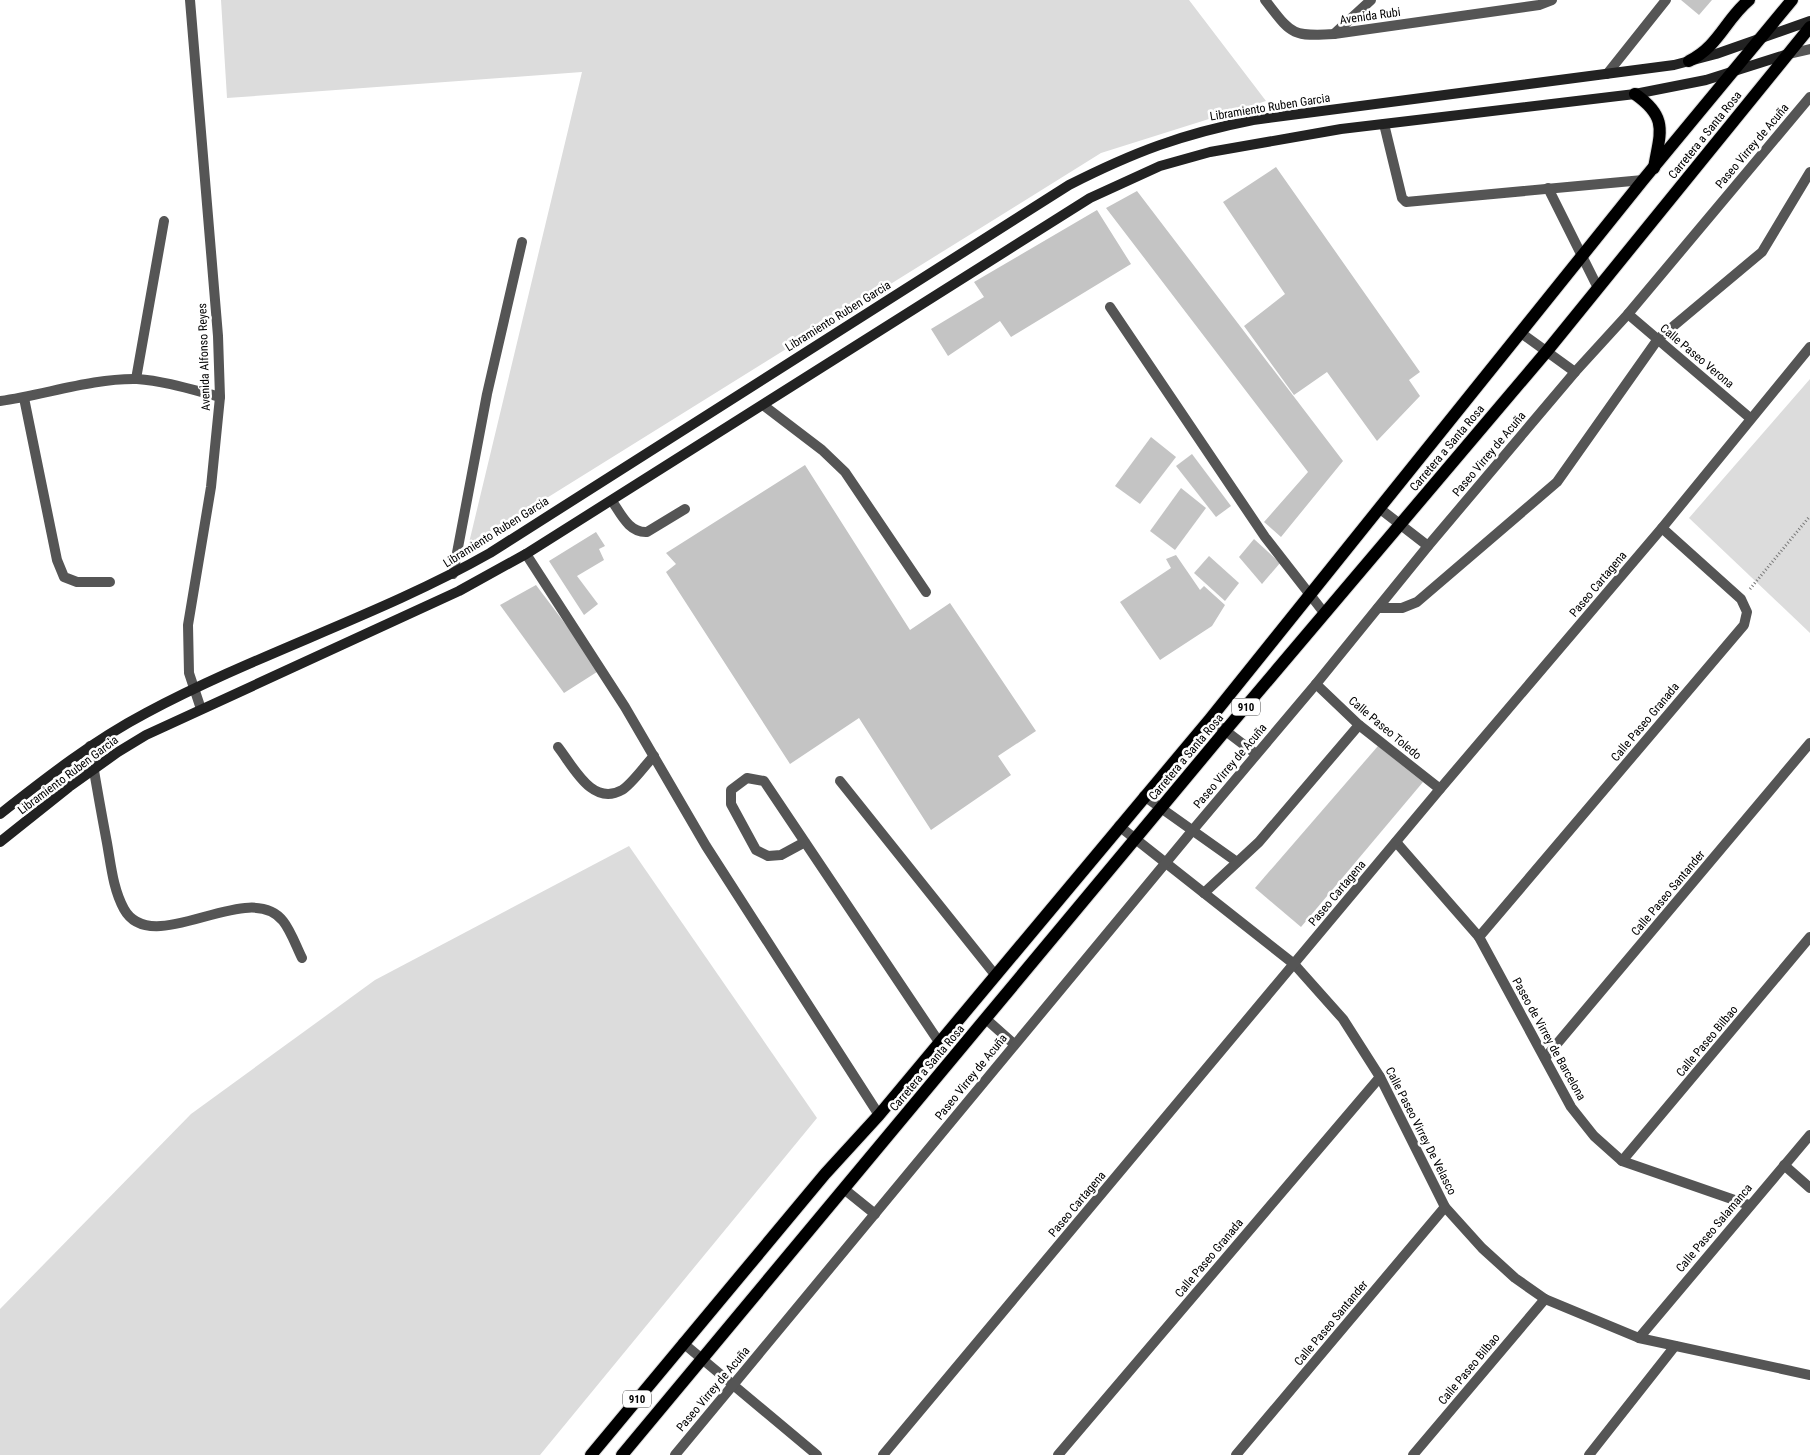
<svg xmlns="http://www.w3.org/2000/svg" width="1810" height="1455" viewBox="0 0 1810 1455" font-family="'Roboto Condensed',sans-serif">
  <rect width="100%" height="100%" fill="#fff"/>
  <g fill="#dcdcdc">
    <path d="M221,0h968l77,101 -165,52 -633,394 114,-475 -355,26z"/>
    <path d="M1810,379v254l-121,-115z"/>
    <path d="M629,846l188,272 -277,337h-540v-146l191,-195 184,-134z"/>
  </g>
  <g fill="#c4c4c4">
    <path d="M1681,0h31l-13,15z"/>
    <path d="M1276,167l144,205 -11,8 11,16 -43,45 -50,-69 -33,23 -50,-69 41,-32 -62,-92z"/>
    <path d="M1137,191l206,270 -62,76 -17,-15 44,-50 -202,-264z"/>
    <path d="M1097,210l34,54 -120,73 -11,-16 -52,35 -17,-27 53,-32 -10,-15z"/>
    <path d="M1151,437l25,20 -36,47 -25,-18z"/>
    <path d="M1192,454l39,52 -15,11 -40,-51z"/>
    <path d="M805,465l105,165 40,-27 86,128 -38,25 13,19 -80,55 -72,-112 -69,46 -124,-192 10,-8 -10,-11z"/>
    <path d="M1181,488l25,20 -31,42 -25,-19z"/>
    <path d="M596,532l9,14 -6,3 5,11 -27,16 21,28 -14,11 -35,-54z"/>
    <path d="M1254,539l26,24 -18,21 -23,-27z"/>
    <path d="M1176,555l24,35 4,-4 21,19 -13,21 -52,34 -40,-58 51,-34 -5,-9z"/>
    <path d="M1209,556l30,27 -14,18 -31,-28z"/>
    <path d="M536,585l64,85 -36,23 -64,-88z"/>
    <path d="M1378,746l45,36 -122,145 -46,-39z"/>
  </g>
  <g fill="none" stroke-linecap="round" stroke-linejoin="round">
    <g stroke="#dbdbdb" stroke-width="14">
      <g id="primary">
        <path d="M1689,61c30,-15 36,-41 60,-61"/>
        <path d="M1635,94c34,24 25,38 19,74"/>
        <path d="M591,1455l234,-281 54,-59 331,-396 433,-539 149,-180"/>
        <path d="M622,1455l603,-724 322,-380 263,-324"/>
      </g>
    </g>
    <path stroke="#777" stroke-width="3" stroke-dasharray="1 2.5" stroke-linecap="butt" d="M1750,589l60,-73"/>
    <g stroke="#555" stroke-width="10">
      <path d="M1607,74l59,-74"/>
      <path d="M1384,124l18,74 4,4 237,-22"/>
      <path d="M1548,188l50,100"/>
      <path d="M1110,307l155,230 60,77"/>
      <path d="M136,379l28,-158"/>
      <path d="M24,398l33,162 7,17 13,5h33"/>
      <path d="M0,401c44,-6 93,-23 137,-22 28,2 56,11 83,18"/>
      <path d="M763,405l59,45 23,22 81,120"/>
      <path d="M612,501c9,13 17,32 35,31l38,-23"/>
      <path d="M453,574l34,-180 35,-152"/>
      <path d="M1378,608h24l15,-6 140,-120 101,-143 104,-87 48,-80"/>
      <path d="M90,746c5,32 11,65 17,97 4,22 6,46 17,66 28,51 125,-32 159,12 8,10 13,25 19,37"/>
      <path d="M558,747c15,19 34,60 64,43 10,-6 23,-25 32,-34"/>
      <path d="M840,781l156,195"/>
      <path d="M1144,796l93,66"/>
      <path d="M805,842l-24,13 -13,1 -12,-6 -25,-46v-14l16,-12 17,3 175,261"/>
      <path d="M1204,893l55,-51 100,-117"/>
    </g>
    <g stroke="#555" stroke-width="10">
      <path d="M190,0l28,336 2,61 -9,90 -23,138 1,48 12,36"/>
      <path d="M1265,0c26,33 25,37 69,34l205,-29 13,-5"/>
      <path d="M1334,34l37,-34"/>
      <path d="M1789,54l21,-5"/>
      <path d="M1628,314l122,104"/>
      <path d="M1521,333l54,39"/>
      <path d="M1379,508l49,38"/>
      <path d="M526,554l99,153 81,139 173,269"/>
      <path d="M1316,684l43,41 81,64"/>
      <path d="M1210,719l46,35"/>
      <path d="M1119,826l175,138 49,55 37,58 65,130 37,41 33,30 30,21 94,39 171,37"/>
      <path d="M1396,842l83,95 92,170 23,29 28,25 127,44"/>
      <path d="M1479,937l265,-312 3,-13 -6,-13 -79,-71"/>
      <path d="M986,1019l28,25"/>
      <path d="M1545,1058l265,-315"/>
      <path d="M1622,1161l188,-224"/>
      <path d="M1784,1165l26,23"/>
      <path d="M844,1189l31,25"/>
      <path d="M1639,1338l171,-203"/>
      <path d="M683,1343l134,112"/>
      <path d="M675,1455l517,-624 124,-147 112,-138 147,-174 53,-58 182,-217"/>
      <path d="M883,1455l557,-666 222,-261 148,-181"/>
      <path d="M1058,1455l322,-378"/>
      <path d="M1236,1455l209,-248"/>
      <path d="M1413,1455l132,-156"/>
      <path d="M1589,1455l86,-109"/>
    </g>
    <g stroke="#222" stroke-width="10">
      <path d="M0,814c47,-37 93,-73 146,-101 112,-60 235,-98 344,-160l579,-368c65,-33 113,-51 184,-65l421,-55 42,-11 94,-33"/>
      <path d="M0,842l69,-55 49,-35 28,-17 313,-144 67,-37 564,-356 70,-32 50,-14 131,-23 294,-35 71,-14 82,-26"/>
    </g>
    <use href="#primary" stroke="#000" stroke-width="12"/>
  </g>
  <g text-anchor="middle" stroke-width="5" stroke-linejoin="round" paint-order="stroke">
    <g fill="#fff" stroke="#4c4c4c" stroke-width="1">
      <rect x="1232" y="698.5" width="28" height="17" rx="4"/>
      <rect x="623" y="1390.5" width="28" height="17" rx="4"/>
    </g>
    <g font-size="11" font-weight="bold" fill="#000">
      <text x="1246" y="711">910</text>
      <text x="637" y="1403">910</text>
    </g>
    <g font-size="12" fill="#000" stroke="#fff">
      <text transform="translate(1370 16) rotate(-8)" y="4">Avenida Rubi</text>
      <text transform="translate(1270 107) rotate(-9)" y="4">Libramiento Ruben Garcia</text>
      <text transform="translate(1705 135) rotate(-51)" y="4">Carretera a Santa Rosa</text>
      <text transform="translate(1752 146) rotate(-50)" y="4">Paseo Virrey de Acuña</text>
      <text transform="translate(838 316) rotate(-32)" y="4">Libramiento Ruben Garcia</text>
      <text transform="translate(1697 356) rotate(40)" y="4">Calle Paseo Verona</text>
      <text transform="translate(204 357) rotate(-92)" y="4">Avenida Alfonso Reyes</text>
      <text transform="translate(1447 448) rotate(-50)" y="4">Carretera a Santa Rosa</text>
      <text transform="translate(1489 454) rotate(-50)" y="4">Paseo Virrey de Acuña</text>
      <text transform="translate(496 532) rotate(-32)" y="4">Libramiento Ruben Garcia</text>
      <text transform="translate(1598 584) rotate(-50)" y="4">Paseo Cartagena</text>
      <text transform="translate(1645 722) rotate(-50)" y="4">Calle Paseo Granada</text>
      <text transform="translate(1385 728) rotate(40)" y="4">Calle Paseo Toledo</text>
      <text transform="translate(1186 757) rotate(-50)" y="4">Carretera a Santa Rosa</text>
      <text transform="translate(1230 766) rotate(-50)" y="4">Paseo Virrey de Acuña</text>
      <text transform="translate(68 775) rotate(-37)" y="4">Libramiento Ruben Garcia</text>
      <text transform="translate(1337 893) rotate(-50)" y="4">Paseo Cartagena</text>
      <text transform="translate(1668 893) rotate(-50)" y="4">Calle Paseo Santander</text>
      <text transform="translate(1549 1039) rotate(61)" y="4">Paseo de Virrey de Barcelona</text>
      <text transform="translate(1707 1041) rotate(-50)" y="4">Calle Paseo Bilbao</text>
      <text transform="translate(927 1068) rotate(-50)" y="4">Carretera a Santa Rosa</text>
      <text transform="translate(971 1077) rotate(-51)" y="4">Paseo Virrey de Acuña</text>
      <text transform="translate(1421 1131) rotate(63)" y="4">Calle Paseo Virrey De Velasco</text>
      <text transform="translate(1077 1204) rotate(-50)" y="4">Paseo Cartagena</text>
      <text transform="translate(1714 1228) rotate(-50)" y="4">Calle Paseo Salamanca</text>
      <text transform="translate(1209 1258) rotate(-50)" y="4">Calle Paseo Granada</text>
      <text transform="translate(1331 1323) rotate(-50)" y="4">Calle Paseo Santander</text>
      <text transform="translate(1469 1369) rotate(-50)" y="4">Calle Paseo Bilbao</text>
      <text transform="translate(713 1389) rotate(-50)" y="4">Paseo Virrey de Acuña</text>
    </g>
  </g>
</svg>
